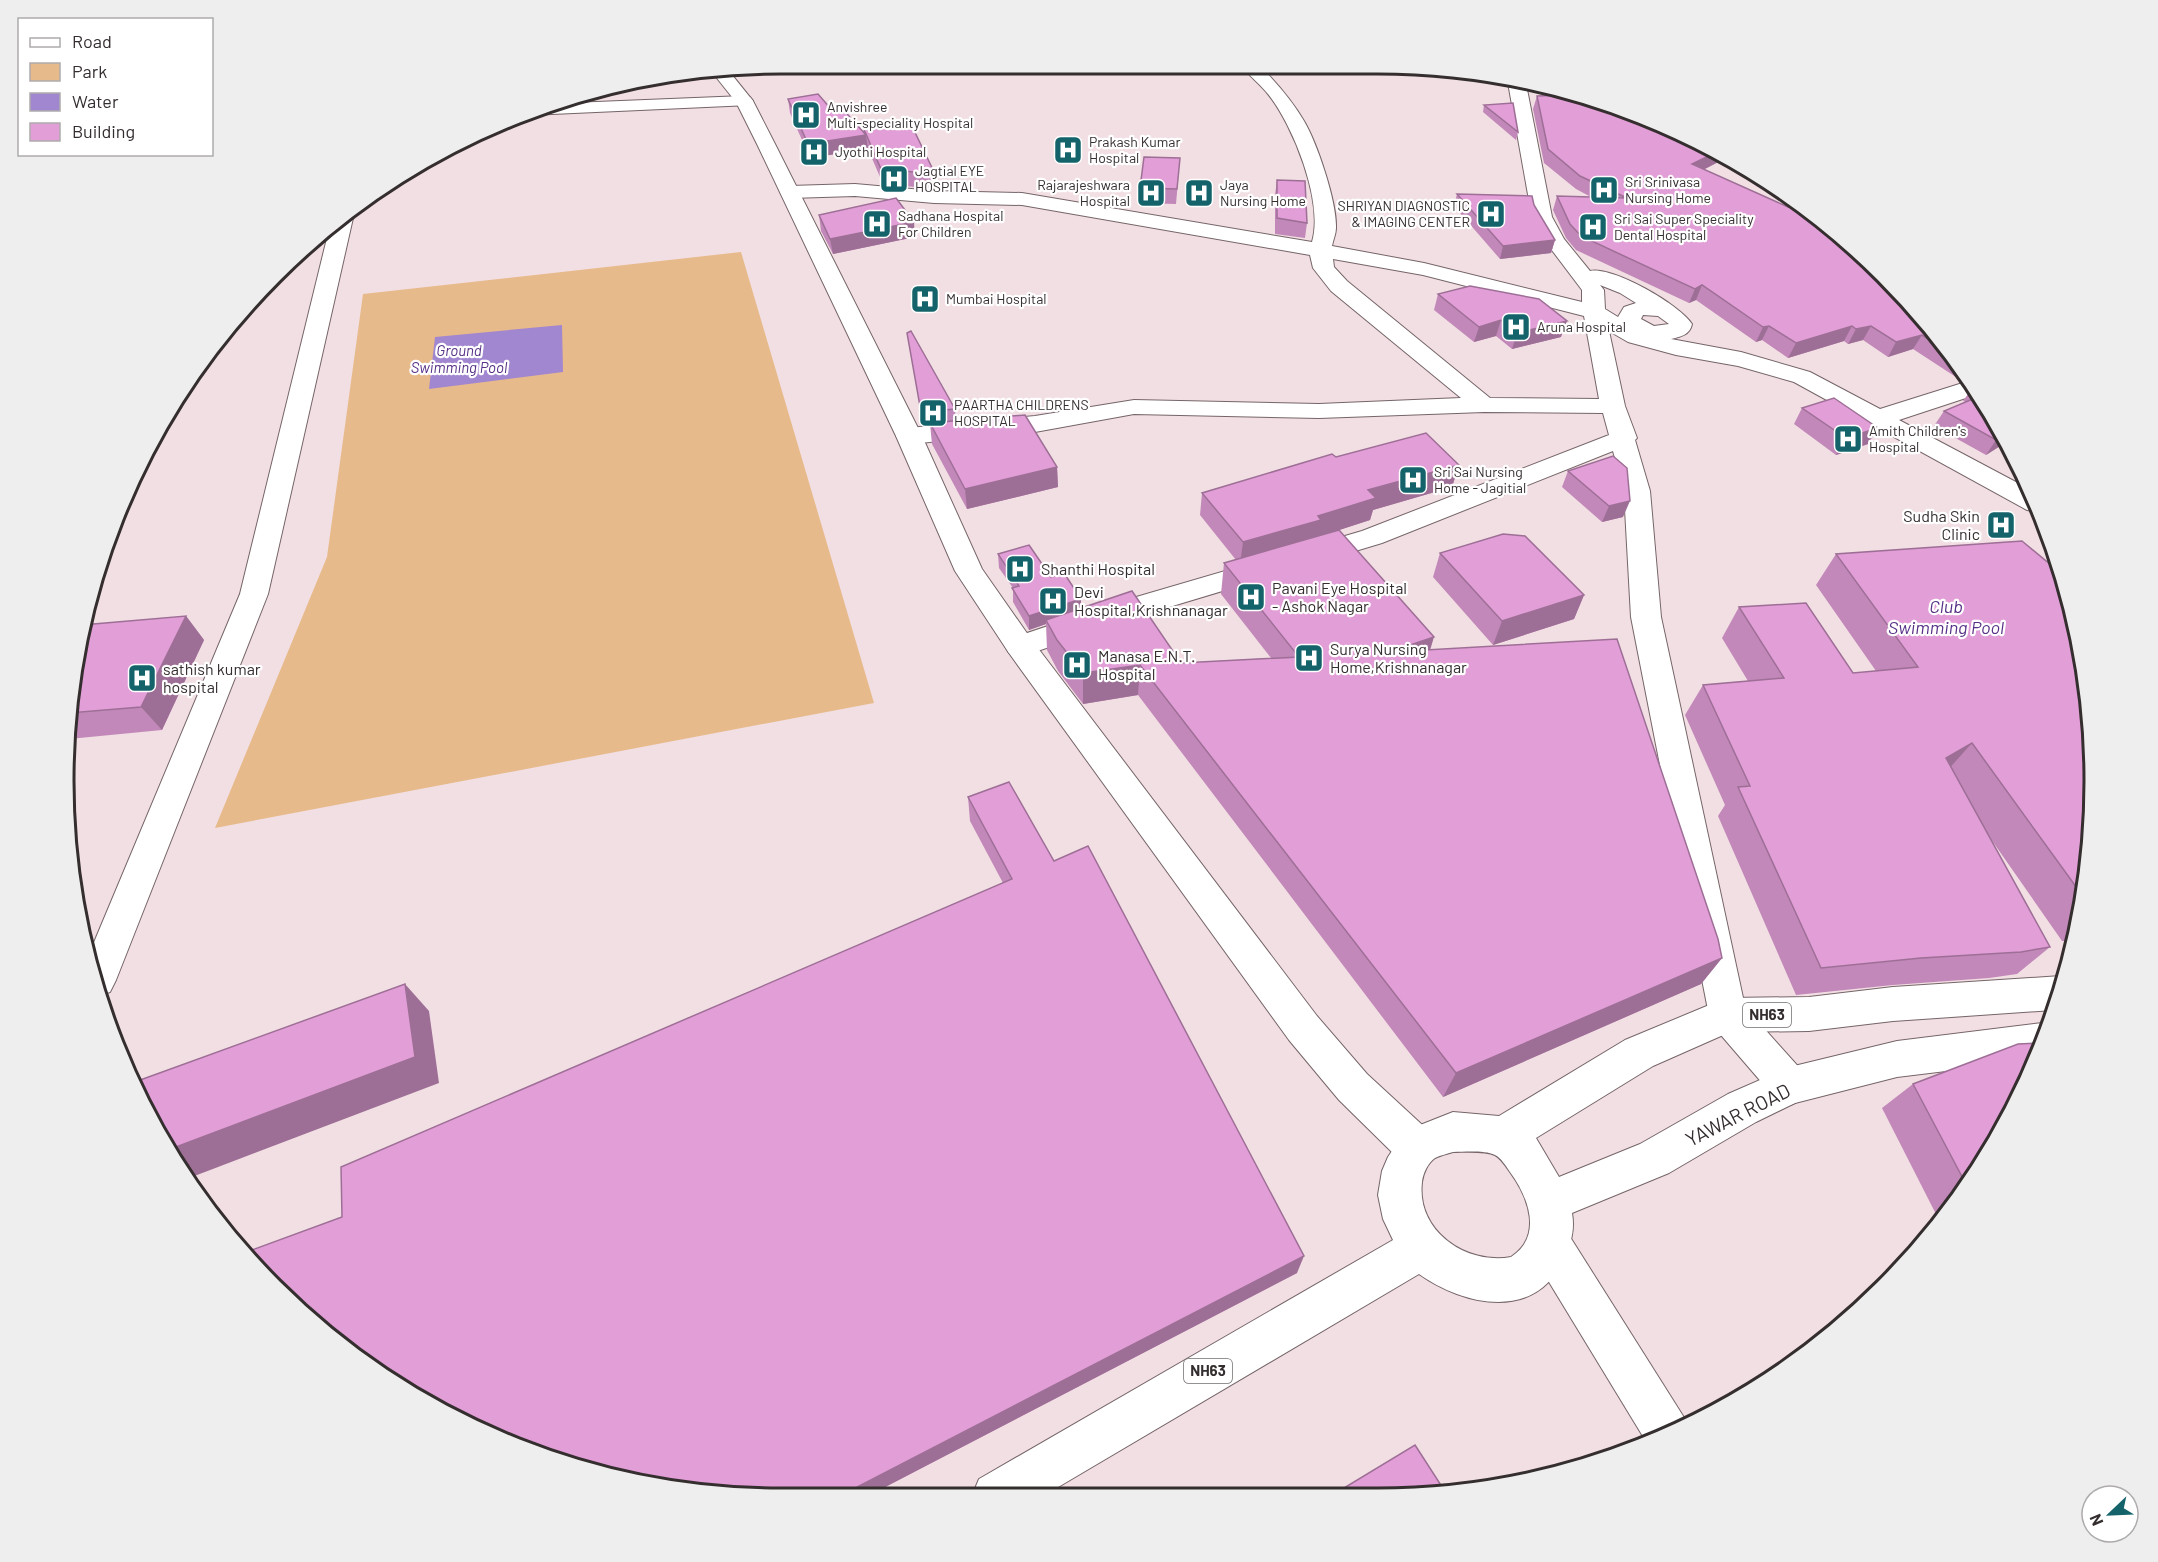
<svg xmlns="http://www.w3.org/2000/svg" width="2158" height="1562" viewBox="0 0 2158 1562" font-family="Barlow,sans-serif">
  <rect width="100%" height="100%" fill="#f2dfe3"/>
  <path fill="#e7ba8b" d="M741,252l133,451 -659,125 112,-271 36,-263z"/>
  <path fill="#a186d0" d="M562,325l1,47 -134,17 6,-52z"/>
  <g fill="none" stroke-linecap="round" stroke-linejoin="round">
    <g stroke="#756568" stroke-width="2">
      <g id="minor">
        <path d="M1239,63h18c18,18 34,36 47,58 13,22 33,81 32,107 0,6 -3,12 -4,18l92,17 158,39v-12l-37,-49 -13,-24 -25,-140 18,2 27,138 12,22 26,32c23,-5 90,34 102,53 -2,11 -12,13 -21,15l70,13 69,20 70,37 89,-28 9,13 -79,26 130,69 10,23 -12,-2 -233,-128 -56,-16 -62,-11 -48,-13 -19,-11 16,75 12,32 -2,2 15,51 11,126 84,390 59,66 6,13 -6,13 -14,6 -14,-6 -62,-72 -5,-12 -78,-398 -7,-126 -11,-40 -231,92 -236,71 -126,43 -11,-4 -4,-7 4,-7 117,-39 236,-69 247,-96 -6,-22 -119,-1 -165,6 -185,-4 -99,18 -126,12 -9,-3 -4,-5 4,-5 9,-3 126,-12 99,-16 185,4 142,-6 -130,-107 -18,-23 -3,-13 -288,-50 -88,-2 -79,-7 -65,2 -7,-2 -3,-4 3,-4 7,-2 65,-2 79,7 88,2 290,49c12,-40 -19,-117 -44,-148 -9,-11 -21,-20 -29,-31zM1333,259l90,16 161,41 15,83 -109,-1 -143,-117 -13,-14zM1600,285l20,8 16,10 -12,4 -6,10 -13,-8 -1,-19zM1643,315l15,1 11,8 -15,2 -13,-7z"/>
        <path d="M744,96l6,1 3,4 -3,4 -220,10 -8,-3 25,-8z"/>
        <path d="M349,213l4,5 -85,376 -152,386 -6,12 -9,3 -11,-43 150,-358 89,-364z"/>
        <path d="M1550,1222l15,7 125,198 -43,16 -112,-184 -7,-15 7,-15z"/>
      </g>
    </g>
    <g stroke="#756568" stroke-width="2">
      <g id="major">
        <path d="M728,70l25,31 22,43 147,292 60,133 49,70 286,377 50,58 64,59 6,14 -6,14 -15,6 -15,-6 -62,-61 -50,-60 -280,-387 -54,-82 -59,-135 -139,-292 -21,-42 -24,-30z"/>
        <path d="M1490,75l27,2 18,5 -7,3 -35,-6z"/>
      </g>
    </g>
    <g stroke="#756568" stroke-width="2">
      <path id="highway" d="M2061,976l5,2 -12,32 -161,11 -84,10 -79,1 -77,34 -117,72 23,39 81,-33 88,-50 62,-27 107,-26 145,-18 6,3 -12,34 -139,17 -102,26 -39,19 -87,51 -97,40c3,17 -1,30 -8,45 -27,64 -100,48 -145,16l-376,222h-71l7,-17 414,-239 -10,-21 -5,-24 4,-24 6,-14 17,-26 48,-19 46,4 126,-76 89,-37 14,-5 81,-1 84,-10zM1453,1152c12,0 31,-2 42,3 6,3 11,11 15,17 19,26 33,64 1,85 -45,8 -95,-26 -89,-75 1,-9 6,-19 13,-24 6,-3 12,-4 18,-6z"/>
    </g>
    <use href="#minor" fill="#fff" fill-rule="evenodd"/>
    <use href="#major" fill="#fff" fill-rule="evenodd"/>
    <use href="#highway" fill="#fff" fill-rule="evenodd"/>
  </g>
  <g fill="#c288b9">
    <path d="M1557,89l94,29 79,38 -27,14 214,138 51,71 -6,2 -49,-32 -25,8 -25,-17 -15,4 -4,-3 -56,17 -26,-18 -6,2 -60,-42 -7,3 -113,-53 -10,-12 -13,-28 4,-14 34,1 -15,-8 -32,-26 -11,-54 4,-13 19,-1z"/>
    <path d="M788,99l43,10 33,23 -1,-5 72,47 1,15 -53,-5 -15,-35 -58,9 -20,-45z"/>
    <path d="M1484,105l34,27 -2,8 -33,-28z"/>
    <path d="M1180,158l-4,46 -37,-1 1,-15z"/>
    <path d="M1277,180l30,43 -2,15 -30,-4v-39z"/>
    <path d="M1457,194l77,11 21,35 -4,13 -51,6 -46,-53z"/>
    <path d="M819,215l96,22 -82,17 -12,-23z"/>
    <path d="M1438,294l123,43 -49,12 -16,-13 -22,6 -40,-32z"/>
    <path d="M907,333l48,76 1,12 101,46 1,20 -91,22 -35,-65 -2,-20h-7z"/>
    <path d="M1973,387l26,35 9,19 -22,14 -52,-29 10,-15 22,-9 -3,-1z"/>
    <path d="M1802,408l66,36 -32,11 -42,-31z"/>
    <path d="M1336,457l123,8 -7,22 -79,23 -3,10 -31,10 91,119 292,309 -21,26 -258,113 -305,-402 -55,9 -25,-33 -11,-21 -1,-26 -17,6 -16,-28v-14l-14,-20 -1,-14 53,23 30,22v9l100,55 90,-5 -50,-64 3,-31 12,-3 -36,-45 2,-22z"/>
    <path d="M1568,471l55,46 -21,5 -40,-35z"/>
    <path d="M1440,553l144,42 -10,24 -81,26 -60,-68z"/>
    <path d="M1836,554l257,274 -18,113h-13l-76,-109 64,115 -33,27 -28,4 -96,7 -97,10 -78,-179 7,-11 -40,-90 18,-30 45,-4 -26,-43 17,-31 114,66 23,-2 -60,-86z"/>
    <path d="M186,616l18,24 -42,90 -93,9v-52z"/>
    <path d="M968,797l86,64 243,412 -431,224h-132l-392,-280 661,-334 -33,-62z"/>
    <path d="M1913,1084l108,15 -75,119 -5,6 -59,-116z"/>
  </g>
  <g fill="#9e6f96">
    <path d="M866,135l2,14 -58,9 -2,-14z"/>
    <path d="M1719,151l11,5 -43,22 5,-14z"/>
    <path d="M914,222l1,15 -82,17 -3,-15z"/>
    <path d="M1555,240l-4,13 -51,6 3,-13z"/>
    <path d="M1702,285l-6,15 -7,3 6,-14z"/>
    <path d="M1501,320l-5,16 -22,6 5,-15z"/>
    <path d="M1567,321l-6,16 -49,12 5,-16z"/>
    <path d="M1769,326l-7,14 -6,2 7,-15z"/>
    <path d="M1852,326l-8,15 -56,17 8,-15z"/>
    <path d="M1871,326l-8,14 -15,4 8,-15z"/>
    <path d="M1922,335l-9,14 -25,8 8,-15z"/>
    <path d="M1965,375l3,4 -6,2z"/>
    <path d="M1878,428l-10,16 -32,11 10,-17z"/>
    <path d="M2005,435l3,6 -22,14 10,-15z"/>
    <path d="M1459,465l-7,22 -79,23 -3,10 -52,17 -78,27 3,-22 75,-26 50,-26z"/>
    <path d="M1057,467l1,20 -91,22 -2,-20z"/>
    <path d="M1630,501l-7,16 -21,5 7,-16z"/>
    <path d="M1584,595l-10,24 -81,26 9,-24z"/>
    <path d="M1081,599v14l-35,7v4l-17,6v-14z"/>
    <path d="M186,616l18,24 -42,90 -21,-23z"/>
    <path d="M1434,637l-9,30 -27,9 9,-30z"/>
    <path d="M1140,665l-2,30 -55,9v-31z"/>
    <path d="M1972,743l-26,29v-14z"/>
    <path d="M1722,958l-21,26 -258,113 13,-24z"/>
    <path d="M405,984l24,27 10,72 -255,97 -16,-30z"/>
    <path d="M1304,1256l-7,17 -431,224h-28z"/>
  </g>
  <g fill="#e29ed7" stroke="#9e6f96" stroke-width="1.5">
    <path d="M1558,89l93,29 68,33 -27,13 96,43 11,-2 51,36 67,67 32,44 -27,-17 -26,7 -25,-16 -15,3 -4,-3 -56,17 -27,-17 -6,1 -61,-42 -7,4 -114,-53 -11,-12 -13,-28 70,2 -47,-22 -32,-27 -11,-53 26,-1z"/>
    <path d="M818,94l13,15 10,-2 25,28 -58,9 -20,-45z"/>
    <path d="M1513,103l5,29 -34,-27z"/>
    <path d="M910,122l25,52 -54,-5 -18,-42z"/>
    <path d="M1144,157l36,1 -3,31 -37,-1z"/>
    <path d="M1277,180l28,1 2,42 -30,-5z"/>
    <path d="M1457,194l75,2 2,9 21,35 -52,6z"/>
    <path d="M896,198l18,24 -84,17 -11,-24z"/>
    <path d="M1470,286l69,13 28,22 -50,12 -16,-13 -22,7 -41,-33z"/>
    <path d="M911,331l44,78 -34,3 -14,-79z"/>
    <path d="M1980,396l19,26 6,13 -9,5 -52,-29z"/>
    <path d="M1834,398l44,30 -32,10 -44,-30z"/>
    <path d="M1025,415l32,52 -92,22 -35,-66z"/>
    <path d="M1426,433l33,32 -91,25 8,8 -58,18 3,4 -78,22 -41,-49 130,-39 4,3z"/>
    <path d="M1613,456l14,12 3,33 -21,5 -41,-35z"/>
    <path d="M1339,530l95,107 -27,9 1,5 209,-12 101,300 4,19 -266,115 -316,-408 -57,8 -26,-33 -11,-20 86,-29 49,72 118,-6 -75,-94z"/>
    <path d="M1503,534l22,2 59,59 -82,26 -62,-68z"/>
    <path d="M2022,541l41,34 26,113 4,140 -11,67 -110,-152 -26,15 104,189 -29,5 -100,6 -100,10 -83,-181 12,-1 -47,-101 81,-7 -45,-71 67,-4 47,70 65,-6 -82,-113z"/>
    <path d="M1029,545l22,32 13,-4 17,26 -52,17 -17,-28 7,-2 -21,-32z"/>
    <path d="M186,616l-45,91 -72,6v-26l13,-62z"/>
    <path d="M1009,782l45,79 34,-15 216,410 -466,241h-104l-138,-22 -132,-50 -120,-74 -103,-97 101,-37 -1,-50 671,-288 -44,-82z"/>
    <path d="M405,984l10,73 -247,93 -36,-67z"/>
    <path d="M2042,1043l-21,56 -54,87 -54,-102 105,-40z"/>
    <path d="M1415,1445l31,48 -112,1z"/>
  </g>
  <defs>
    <g id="hospital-square" transform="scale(1.5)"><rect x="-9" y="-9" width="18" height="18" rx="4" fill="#14636a" stroke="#fff"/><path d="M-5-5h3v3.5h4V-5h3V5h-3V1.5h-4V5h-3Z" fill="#fff"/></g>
  </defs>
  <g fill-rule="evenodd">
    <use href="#hospital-square" x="806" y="115"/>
    <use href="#hospital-square" x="1068" y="150"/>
    <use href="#hospital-square" x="814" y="152"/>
    <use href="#hospital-square" x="894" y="179"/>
    <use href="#hospital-square" x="1604" y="190"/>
    <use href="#hospital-square" x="1151" y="193"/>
    <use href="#hospital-square" x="1199" y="193"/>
    <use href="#hospital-square" x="1491" y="214"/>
    <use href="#hospital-square" x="877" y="224"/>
    <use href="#hospital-square" x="1593" y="227"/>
    <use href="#hospital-square" x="925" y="299"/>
    <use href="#hospital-square" x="1516" y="327"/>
    <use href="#hospital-square" x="933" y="413"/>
    <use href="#hospital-square" x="1848" y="439"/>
    <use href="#hospital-square" x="1413" y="480"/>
    <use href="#hospital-square" x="2001" y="525"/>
    <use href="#hospital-square" x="1020" y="569"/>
    <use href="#hospital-square" x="1251" y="597"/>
    <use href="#hospital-square" x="1053" y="601"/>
    <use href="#hospital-square" x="1309" y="658"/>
    <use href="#hospital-square" x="1077" y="665"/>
    <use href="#hospital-square" x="142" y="678"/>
  </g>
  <g text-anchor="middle" stroke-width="4.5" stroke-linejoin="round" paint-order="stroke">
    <g font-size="14" fill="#352e2f" stroke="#fff" text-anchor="start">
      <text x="827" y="112">Anvishree<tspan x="827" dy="16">Multi-speciality Hospital</tspan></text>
      <text x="1089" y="147">Prakash Kumar<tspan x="1089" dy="16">Hospital</tspan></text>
      <text x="835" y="157">Jyothi Hospital</text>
      <text x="915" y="176">Jagtial EYE<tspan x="915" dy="16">HOSPITAL</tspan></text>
      <text x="1625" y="187">Sri Srinivasa<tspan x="1625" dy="16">Nursing Home</tspan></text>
      <text x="1130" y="190" text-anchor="end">Rajarajeshwara<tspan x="1130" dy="16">Hospital</tspan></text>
      <text x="1220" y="190">Jaya<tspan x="1220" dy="16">Nursing Home</tspan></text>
      <text x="1470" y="211" text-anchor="end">SHRIYAN DIAGNOSTIC<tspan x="1470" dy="16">&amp; IMAGING CENTER</tspan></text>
      <text x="898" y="221">Sadhana Hospital<tspan x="898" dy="16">For Children</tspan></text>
      <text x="1614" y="224">Sri Sai Super Speciality<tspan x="1614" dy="16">Dental Hospital</tspan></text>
      <text x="946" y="304">Mumbai Hospital</text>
      <text x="1537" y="332">Aruna Hospital</text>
      <text x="954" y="410">PAARTHA CHILDRENS<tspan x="954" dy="16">HOSPITAL</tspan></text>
      <text x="1869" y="436">Amith Children's<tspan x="1869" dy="16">Hospital</tspan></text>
      <text x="1434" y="477">Sri Sai Nursing<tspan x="1434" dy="16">Home - Jagitial</tspan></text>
    </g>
    <g font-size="15" font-style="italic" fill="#573187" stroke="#fff">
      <text x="459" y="356">Ground<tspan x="459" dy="17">Swimming Pool</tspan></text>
    </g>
    <g fill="#fff" stroke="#726d6d" stroke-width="1.5">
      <rect x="1743" y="1003" width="48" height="24" rx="4.5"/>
      <rect x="1184" y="1359" width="48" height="24" rx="4.5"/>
    </g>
    <g font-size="15" font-weight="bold" fill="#352e2f">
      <text x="1767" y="1020">NH63</text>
      <text x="1208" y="1376">NH63</text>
    </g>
    <g font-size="16" fill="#352e2f" stroke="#fff" text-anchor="start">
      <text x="1980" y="522" text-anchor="end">Sudha Skin<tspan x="1980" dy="18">Clinic</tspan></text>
      <text x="1041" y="575">Shanthi Hospital</text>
      <text x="1272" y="594">Pavani Eye Hospital<tspan x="1272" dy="18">- Ashok Nagar</tspan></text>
      <text x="1074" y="598">Devi<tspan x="1074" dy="18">Hospital,Krishnanagar</tspan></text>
      <text x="1330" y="655">Surya Nursing<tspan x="1330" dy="18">Home,Krishnanagar</tspan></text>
      <text x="1098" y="662">Manasa E.N.T.<tspan x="1098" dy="18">Hospital</tspan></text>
      <text x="163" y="675">sathish kumar<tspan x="163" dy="18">hospital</tspan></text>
    </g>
    <g font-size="18" font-style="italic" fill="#573187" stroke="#fff">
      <text x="1946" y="613">Club<tspan x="1946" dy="21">Swimming Pool</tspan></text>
    </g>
    <g font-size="20" fill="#352e2f" stroke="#fff">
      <text transform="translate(1738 1115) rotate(-27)" y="7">YAWAR ROAD</text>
    </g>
  </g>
  <path d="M0 0H2158V1562H0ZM781 74H1377A707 707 0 0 1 2084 781V781A707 707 0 0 1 1377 1488H781A707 707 0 0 1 74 781V781A707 707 0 0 1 781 74Z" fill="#efeeee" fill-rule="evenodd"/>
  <path fill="none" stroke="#352e2f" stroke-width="3" d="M781 74H1377A707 707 0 0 1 2084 781V781A707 707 0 0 1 1377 1488H781A707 707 0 0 1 74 781V781A707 707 0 0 1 781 74Z"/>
  <rect x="18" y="18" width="195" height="138" fill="#ffffff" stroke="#aeabac" stroke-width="1.5"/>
  <rect x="30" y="38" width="30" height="9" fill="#ffffff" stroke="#aeabac" stroke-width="1.5"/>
  <text x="72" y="48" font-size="18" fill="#352e2f">Road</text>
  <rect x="30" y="63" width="30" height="18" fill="#e7ba8b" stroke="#aeabac" stroke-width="1.5"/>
  <text x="72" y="78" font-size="18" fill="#352e2f">Park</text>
  <rect x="30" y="93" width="30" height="18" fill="#a186d0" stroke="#aeabac" stroke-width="1.5"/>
  <text x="72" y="108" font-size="18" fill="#352e2f">Water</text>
  <rect x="30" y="123" width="30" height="18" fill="#e29ed7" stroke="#aeabac" stroke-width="1.5"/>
  <text x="72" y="138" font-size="18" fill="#352e2f">Building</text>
  <g transform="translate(2110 1514) rotate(247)"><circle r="28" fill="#ffffff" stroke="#aeabac" stroke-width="1.5"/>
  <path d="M0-4.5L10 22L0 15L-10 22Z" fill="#14636a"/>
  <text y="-9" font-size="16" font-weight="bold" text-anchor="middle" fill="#352e2f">N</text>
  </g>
</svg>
